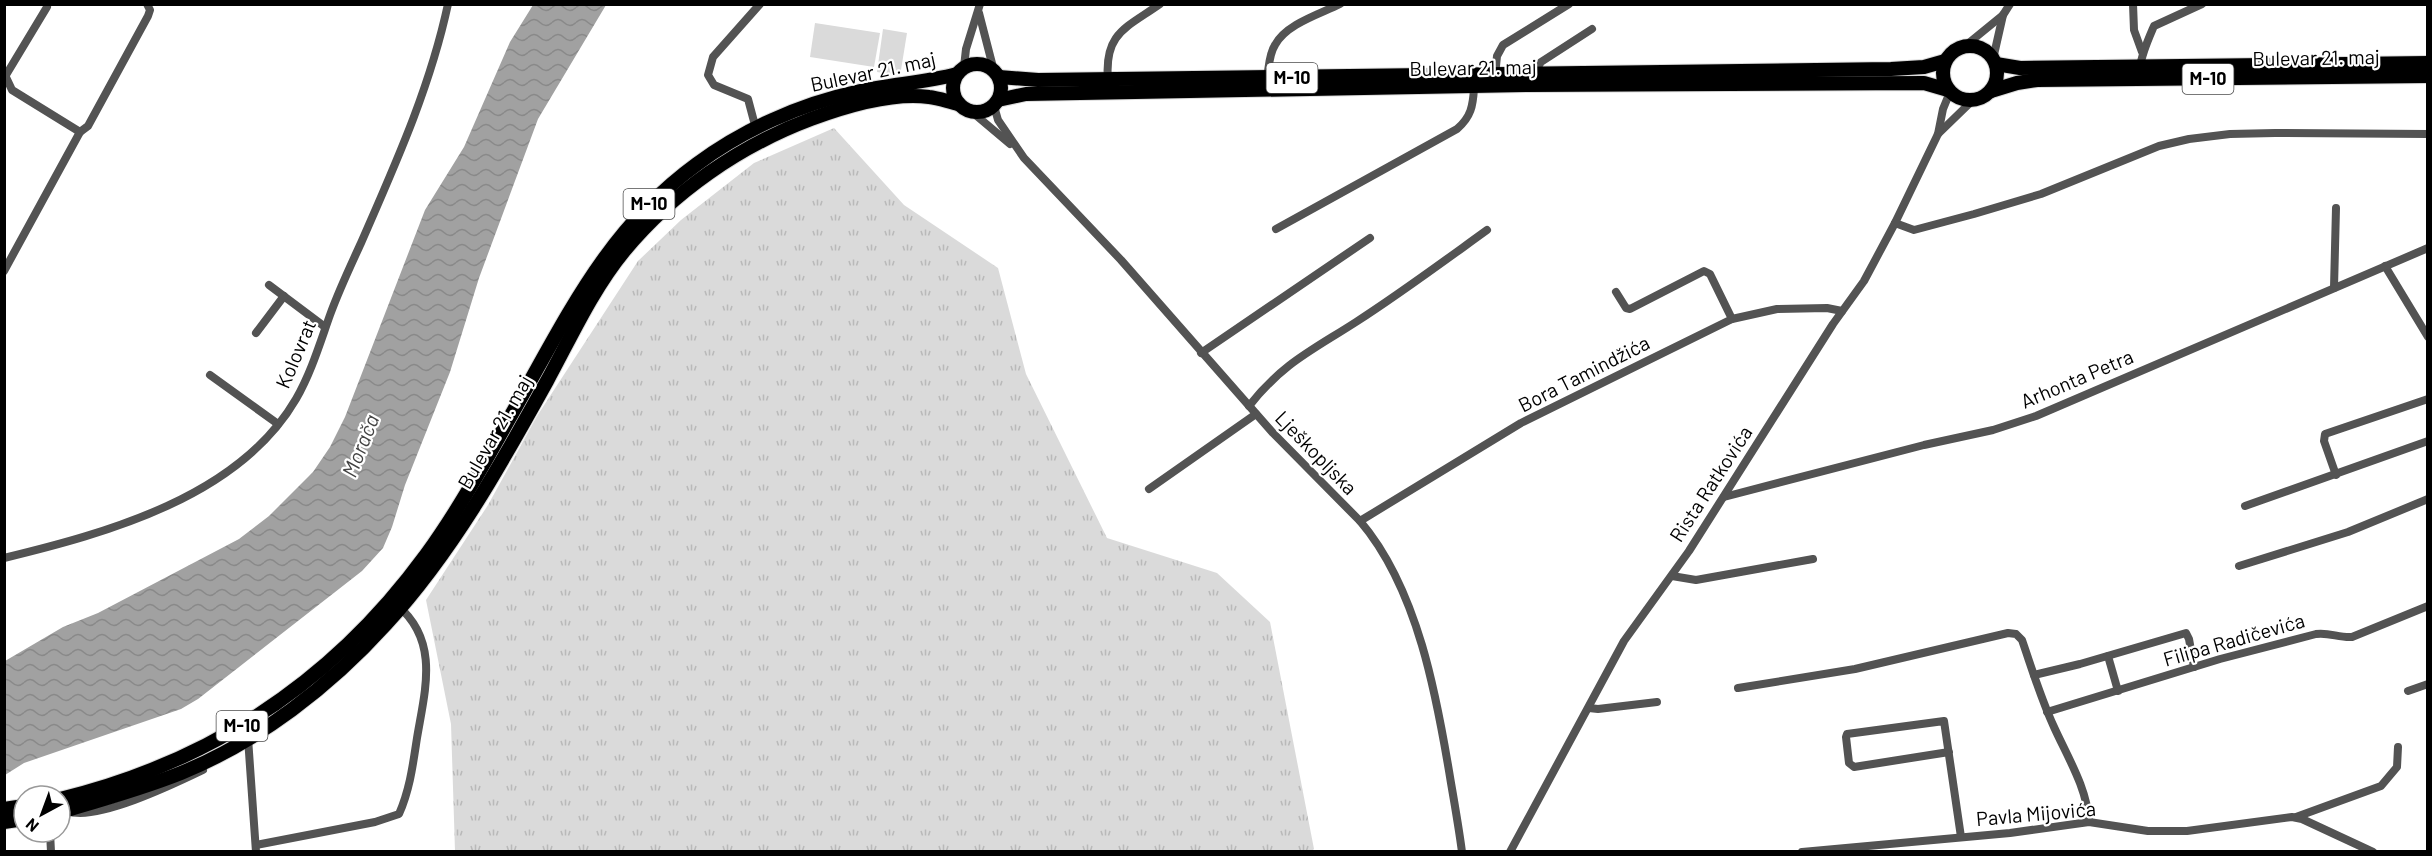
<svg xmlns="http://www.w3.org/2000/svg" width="2432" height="856" viewBox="0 0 2432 856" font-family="Barlow,sans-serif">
  <defs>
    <pattern id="grass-tufts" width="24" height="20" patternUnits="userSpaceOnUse" patternTransform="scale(1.5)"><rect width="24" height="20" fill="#dadada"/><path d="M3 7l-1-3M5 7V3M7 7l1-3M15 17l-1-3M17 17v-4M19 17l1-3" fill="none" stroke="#b9b9b9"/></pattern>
    <pattern id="water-waves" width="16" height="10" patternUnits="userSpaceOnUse" patternTransform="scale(1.5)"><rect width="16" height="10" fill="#a1a1a1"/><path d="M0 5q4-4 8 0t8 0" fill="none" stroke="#898989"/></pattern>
  </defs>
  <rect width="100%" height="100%" fill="#fff"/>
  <path fill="url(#grass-tufts)" d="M834,128l70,77 94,63 28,106 81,164 110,35 53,49 44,227 -2,2h-857l-4,-127 -25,-124 62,-95 49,-89 101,-155 43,-41 73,-57z"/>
  <g fill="#dadada">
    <path d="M815,23l65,10 -6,34 -64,-10z"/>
    <path d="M883,29l24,4 -7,43 -23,-4z"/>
  </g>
  <path fill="url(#water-waves)" d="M533,5h73l-68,114 -59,159 -29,94 -45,113 -13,42 -9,21 -21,23 -164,128 -17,10 -157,54 -19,12v-114l58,-34 35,-14 141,-74 30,-23 44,-44 17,-25 15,-30 80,-207 39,-63 46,-105z"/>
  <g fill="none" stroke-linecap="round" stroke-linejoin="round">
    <g stroke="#dbdbdb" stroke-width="16">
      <g id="primary">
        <circle cx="1970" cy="73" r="27"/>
        <circle cx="977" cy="88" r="24"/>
        <path d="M1996,64l24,4 408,-5"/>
        <path d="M999,77l39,3 853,-11 33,-2 21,-6"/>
        <path d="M1991,91l26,-8 20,-3 391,-4"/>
        <path d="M998,100l28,-6 503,-9 395,-2 24,7"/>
        <path d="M60,799c152,-37 274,-118 366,-244 37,-51 66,-106 97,-161 50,-89 89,-168 174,-230 46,-34 103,-60 159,-72 34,-8 68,-9 101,-18"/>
        <path d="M4,809l20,-3"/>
        <path d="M60,812c41,-12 81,-23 121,-39 78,-32 149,-87 205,-149 66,-72 114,-158 161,-243 24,-44 45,-91 77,-130 49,-59 115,-105 187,-132 35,-13 80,-27 118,-22 10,1 20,5 30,7"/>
        <path d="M4,822l20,-3"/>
      </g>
    </g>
    <g stroke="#535353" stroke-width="8">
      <path d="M2133,4l1,26 8,22"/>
      <path d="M979,13l15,58"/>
      <path d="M1965,46l38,-31 7,-11"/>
      <path d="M1993,59l10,-44"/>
      <path d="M964,67l2,-18 14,-45"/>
      <path d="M2140,67c2,-14 8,-27 14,-41l48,-22"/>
      <path d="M4,73l8,17 68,42 8,-6 60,-110 2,-6 -3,-6"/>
      <path d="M6,75l41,-68"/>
      <path d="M1533,75l8,-13 51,-33"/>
      <path d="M1495,76l2,-20 6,-11 66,-41"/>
      <path d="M1267,78c2,-11 2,-24 8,-33 11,-21 45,-31 65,-41"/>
      <path d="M1108,80c-4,-47 18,-52 52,-76"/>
      <path d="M994,106l4,14 26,38 97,102 152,173 87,88c58,68 77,176 91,262 4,23 8,46 11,69"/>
      <path d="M972,112l38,32"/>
      <path d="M756,129l-8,-30 -34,-14 -6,-10 5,-18 47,-53"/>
      <path d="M1938,134l34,-33"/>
      <path d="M1895,223l19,7 60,-16 67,-20 118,-48 30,-7 41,-5 45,-1 153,1"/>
      <path d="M1276,229l181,-100c14,-12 16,-23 17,-41"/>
      <path d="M2385,266l43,71"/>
      <path d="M4,271l76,-139"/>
      <path d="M269,285l56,42"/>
      <path d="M2334,288l2,-80"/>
      <path d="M1616,292l10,16 4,1 74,-38 6,3 22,45"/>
      <path d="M256,333l28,-37"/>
      <path d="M1201,353l169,-115"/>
      <path d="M210,375l68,49"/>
      <path d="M1249,406c34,-43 62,-55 107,-84 45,-29 88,-61 131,-92"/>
      <path d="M2336,475l-12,-34 1,-7 103,-35"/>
      <path d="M1149,489l107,-75"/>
      <path d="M1724,497l200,-52 69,-15 43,-14 392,-168"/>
      <path d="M2245,506l183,-65"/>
      <path d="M1360,521l161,-98 211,-104 45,-10 50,-1 15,3"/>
      <path d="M4,558c103,-25 235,-61 292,-159 15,-26 24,-56 34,-84 9,-25 20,-48 31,-72 34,-78 69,-155 87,-239"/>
      <path d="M2239,566l109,-34 80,-33"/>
      <path d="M1672,576l24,4 117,-21"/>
      <path d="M2108,656l10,35"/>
      <path d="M2034,675l46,-11 106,-31 3,6 5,28"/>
      <path d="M1738,688l117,-19 153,-36 8,1 6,6c10,29 19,59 32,87 14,31 33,61 35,95"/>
      <path d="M2408,691l20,-7"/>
      <path d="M1589,708l9,1 59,-7"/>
      <path d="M2047,712l173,-53 96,-25c13,-2 23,4 36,3l76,-31"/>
      <path d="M248,738l8,114"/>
      <path d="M1949,752l-95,15 -5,-4 -3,-26 1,-3 97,-13 17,116"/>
      <path d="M68,811c28,11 108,-28 135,-41"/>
      <path d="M2296,817l85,-31 16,-19 1,-20"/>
      <path d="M50,832l1,20"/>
      <path d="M256,845l119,-23 24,-8c11,-25 14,-50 18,-76 8,-48 23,-97 -20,-133"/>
      <path d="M1510,852l114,-211 65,-90 144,-227 31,-43 31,-58 43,-89 5,-25 7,-17"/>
      <path d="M1802,852l208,-19 79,-11 59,9h39l105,-14 10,2 71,33"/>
    </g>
    <use href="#primary" stroke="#000" stroke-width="14"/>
  </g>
  <g text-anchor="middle" stroke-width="4.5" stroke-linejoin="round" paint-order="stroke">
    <g fill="#fff" stroke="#4c4c4c" stroke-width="1.5">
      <rect x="1266.5" y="63" width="51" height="30" rx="4.5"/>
      <rect x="2182.5" y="64" width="51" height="30" rx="4.5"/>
      <rect x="623.5" y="189" width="51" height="30" rx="4.5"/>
      <rect x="216.5" y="711" width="51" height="30" rx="4.5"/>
    </g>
    <g font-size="18" font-weight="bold" fill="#000">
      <text x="1292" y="84">M-10</text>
      <text x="2208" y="85">M-10</text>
      <text x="649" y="210">M-10</text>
      <text x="242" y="732">M-10</text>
    </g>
    <g font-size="20" fill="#000" stroke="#fff">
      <text transform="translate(2316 58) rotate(-1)" y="7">Bulevar 21. maj</text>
      <text transform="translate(1473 68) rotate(-1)" y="7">Bulevar 21. maj</text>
      <text transform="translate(873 72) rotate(-12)" y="7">Bulevar 21. maj</text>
      <text transform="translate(296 354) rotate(-67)" y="7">Kolovrat</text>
      <text transform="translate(1584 374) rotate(-27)" y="7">Bora Tamindžića</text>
      <text transform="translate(2077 379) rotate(-23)" y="7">Arhonta Petra</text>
      <text transform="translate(495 432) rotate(-60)" y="7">Bulevar 21. maj</text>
      <text transform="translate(1316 453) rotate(46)" y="7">Lješkopljska</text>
      <text transform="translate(1711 484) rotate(-57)" y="7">Rista Ratkovića</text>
      <text transform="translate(2234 640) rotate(-16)" y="7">Filipa Radičevića</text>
      <text transform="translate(2036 814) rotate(-5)" y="7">Pavla Mijovića</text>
    </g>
    <g font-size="21" font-style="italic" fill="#424242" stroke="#fff">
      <text transform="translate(361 446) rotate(-68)" y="7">Morača</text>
    </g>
  </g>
  <rect width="2432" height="856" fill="none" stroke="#000000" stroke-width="12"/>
  <g transform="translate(42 814) rotate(221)"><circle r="28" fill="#ffffff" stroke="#999999" stroke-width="1.5"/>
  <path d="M0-4.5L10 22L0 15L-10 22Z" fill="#000000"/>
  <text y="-9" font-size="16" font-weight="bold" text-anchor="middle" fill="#000000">N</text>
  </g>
</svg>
